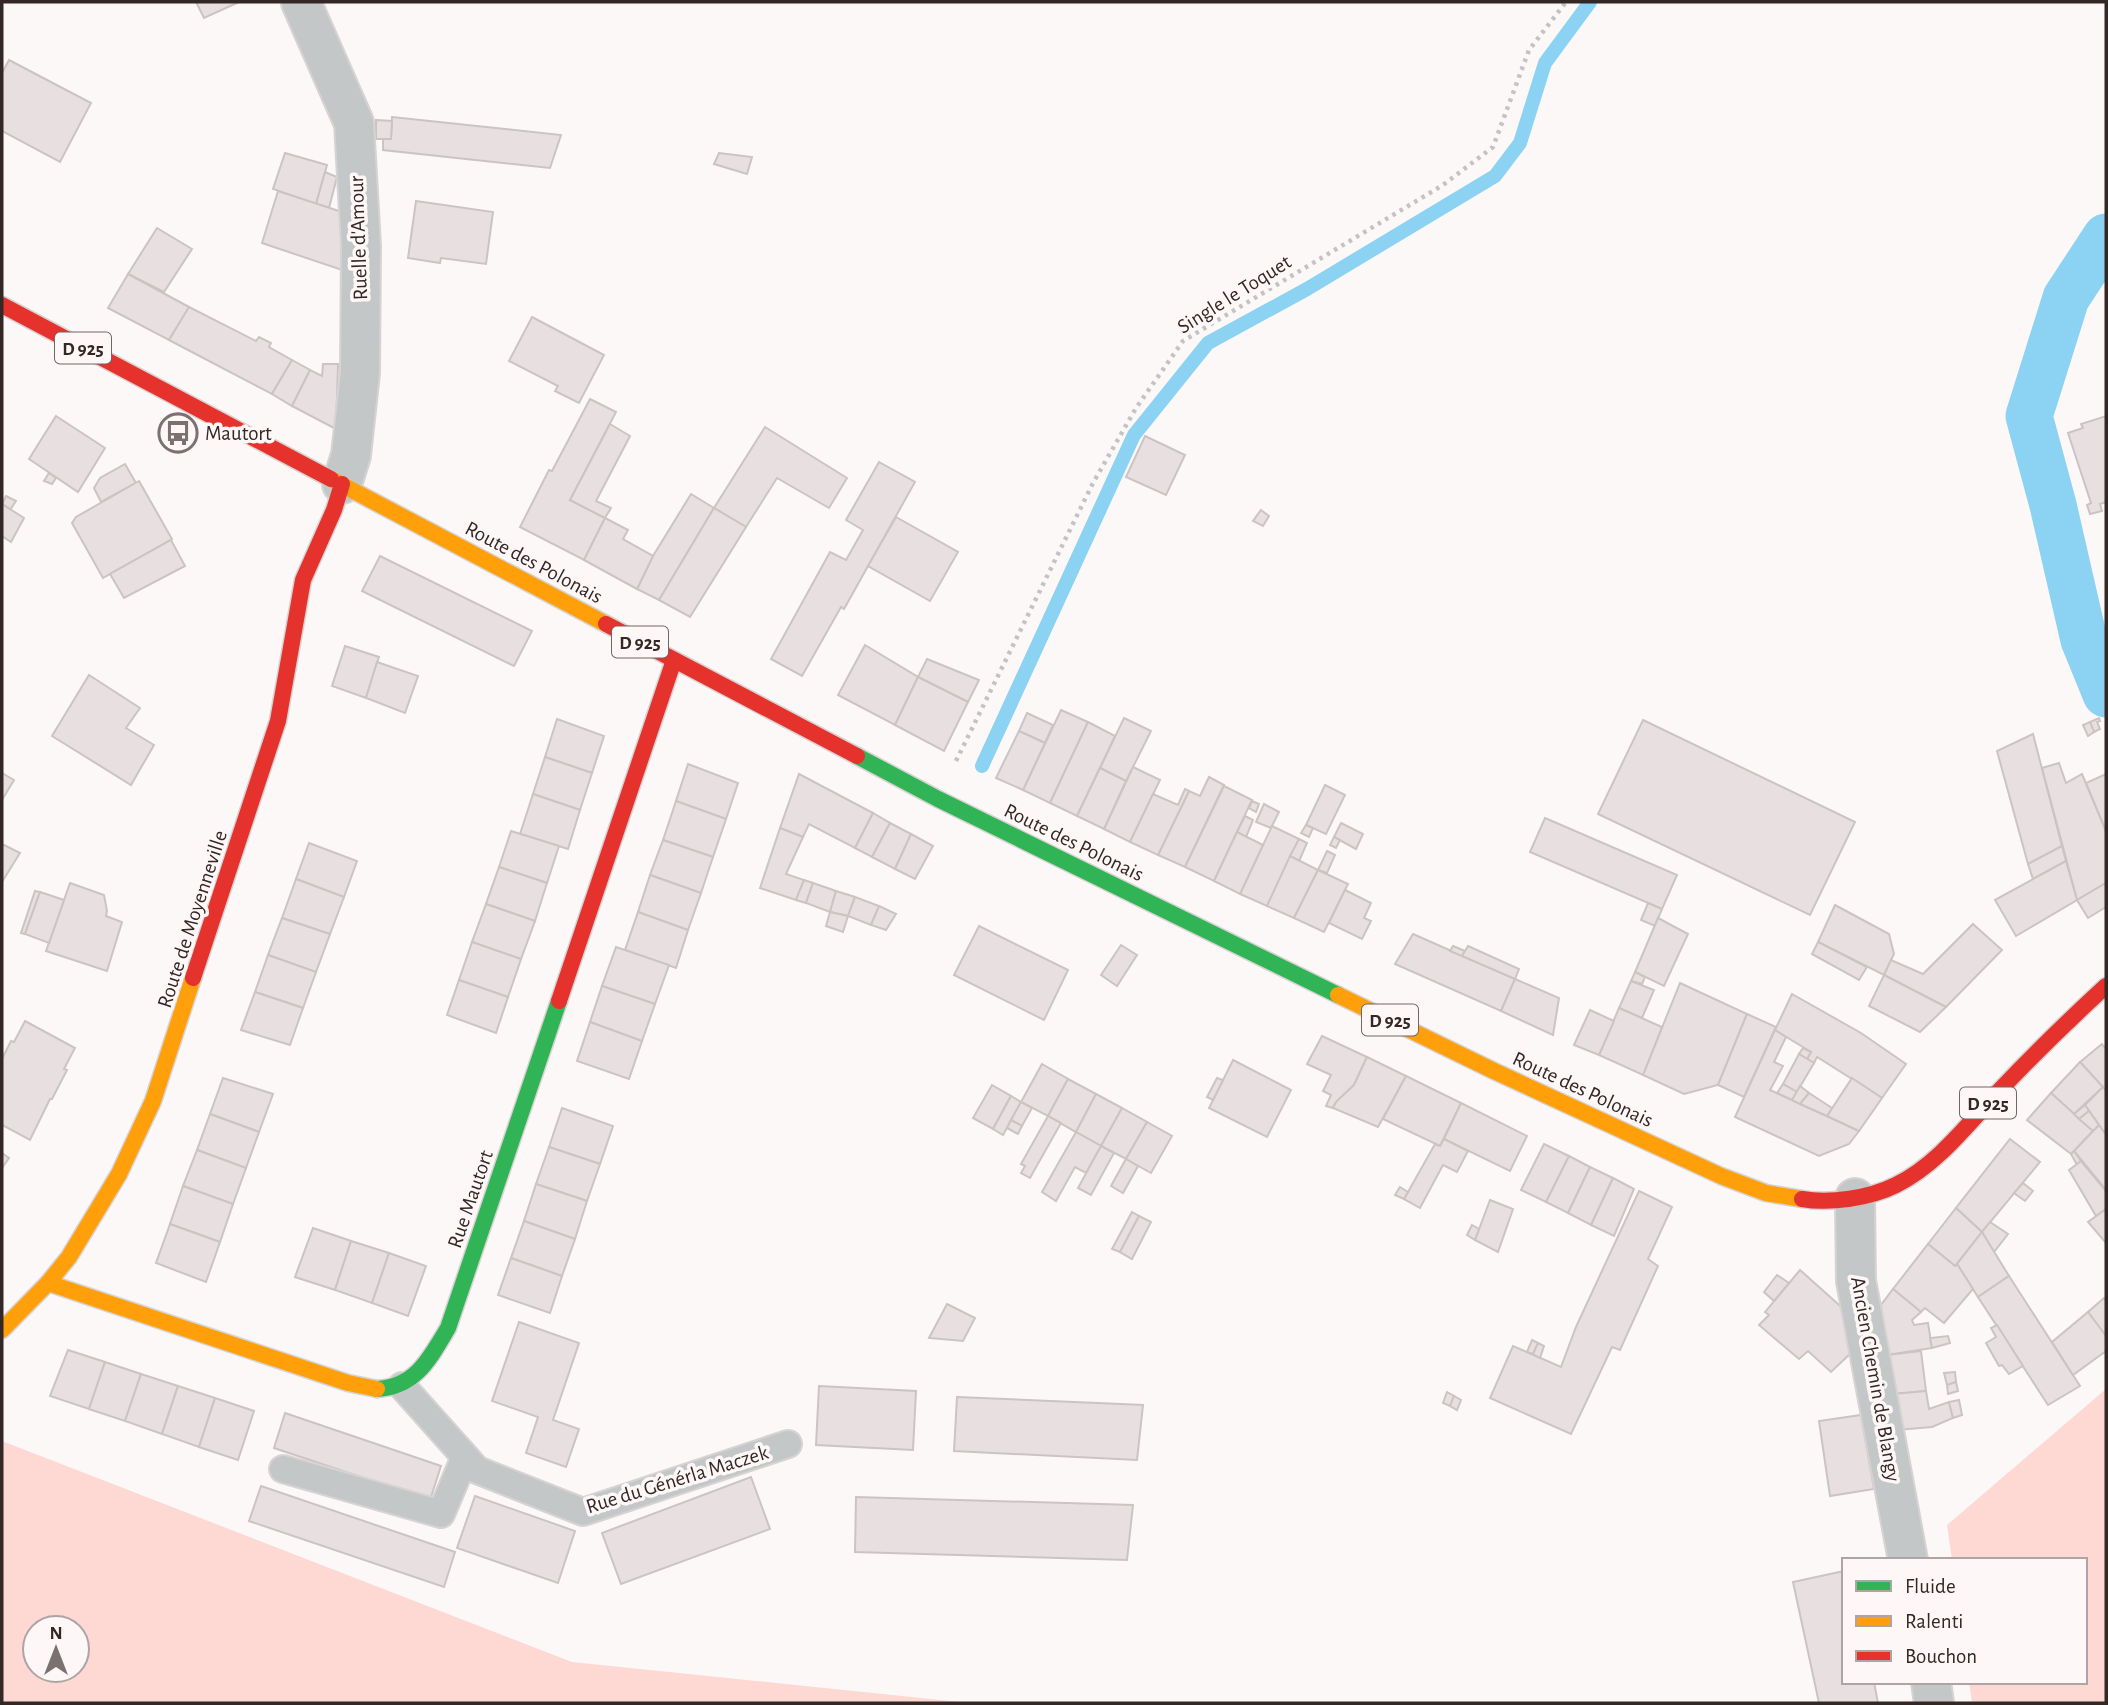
<svg xmlns="http://www.w3.org/2000/svg" width="2108" height="1705" viewBox="0 0 2108 1705" font-family="'Alegreya Sans',sans-serif">
  <rect width="100%" height="100%" fill="#fdf8f8"/>
  <g fill="#fed8d3" fill-rule="evenodd">
    <path d="M2106,1389v314h-134l-3,-21h116v-122h-133l-5,-35z"/>
    <path d="M2,1441l570,221 398,41h-968zM35,1628h42v42h-42z"/>
  </g>
  <g fill="none" stroke-linecap="round" stroke-linejoin="round">
    <path stroke="#8cd2f2" stroke-width="14" d="M982,766l152,-331 74,-92 99,-54 188,-113 25,-33 25,-80 45,-61"/>
    <path stroke="#8cd2f2" stroke-width="47" d="M2106,237l-40,61 -37,118 24,89 31,135 22,54"/>
  </g>
  <g fill="#e8e0e0" stroke="#ccc4c3" stroke-width="2">
    <path d="M196,2h43l-35,16z"/>
    <path d="M9,60l82,43 -31,59 -58,-31v-58z"/>
    <path d="M392,117l169,18 -11,33 -167,-18v-11h8z"/>
    <path d="M376,120l16,1 -1,18h-15z"/>
    <path d="M285,153l42,12 -11,39 -43,-15z"/>
    <path d="M719,153l33,4 -5,17 -33,-10z"/>
    <path d="M325,172l12,5 -8,31 -13,-4z"/>
    <path d="M278,191l67,22 -3,57 -80,-27z"/>
    <path d="M416,201l77,11 -7,52 -45,-6 -1,5 -32,-5z"/>
    <path d="M157,228l35,21 -28,43 -36,-18z"/>
    <path d="M128,274l61,33 -20,33 -61,-32z"/>
    <path d="M189,307l67,34 3,-4 12,6 -2,4 23,13 -20,34 -103,-54z"/>
    <path d="M532,317l72,38 -25,48 -24,-12 3,-5 -49,-25z"/>
    <path d="M292,360l18,10 -18,36 -20,-12z"/>
    <path d="M323,364h15l-2,65 -44,-23 18,-36 12,6z"/>
    <path d="M590,399l26,13 -46,88 35,18 -21,42 -64,-33 29,-57 3,1z"/>
    <path d="M56,416l49,32 -27,44 -49,-33z"/>
    <path d="M2106,416v86l-6,2 2,7 -12,3 -3,-9 4,-2 -23,-70 15,-5 -2,-4z"/>
    <path d="M610,424l20,12 -34,65 15,7 -6,10 -35,-18z"/>
    <path d="M765,427l82,51 -18,30 -52,-30 -31,49 -32,-19z"/>
    <path d="M1145,436l40,19 -19,40 -40,-18z"/>
    <path d="M879,462l36,20 -71,127 -3,-2 -39,69 -31,-17 59,-107 16,8 17,-30 -17,-10z"/>
    <path d="M125,464l11,19 -35,19 -7,-14 6,-10z"/>
    <path d="M49,473l7,5 -4,6 -8,-3z"/>
    <path d="M139,481l33,58 -69,39 -31,-55 4,-6z"/>
    <path d="M691,494l23,14 -55,92 -22,-11 16,-33z"/>
    <path d="M6,496l10,5 -6,9 -8,-6z"/>
    <path d="M2,504l22,14 -13,24 -9,-6z"/>
    <path d="M714,508l32,19 -56,90 -31,-17z"/>
    <path d="M1261,510l8,6 -6,10 -10,-5z"/>
    <path d="M896,517l62,35 -28,49 -62,-35z"/>
    <path d="M605,518l23,12 -5,9 30,17 -16,33 -53,-29z"/>
    <path d="M171,540l14,26 -61,32 -14,-24z"/>
    <path d="M380,556l152,75 -18,35 -152,-75z"/>
    <path d="M865,645l53,32 -23,48 -57,-30z"/>
    <path d="M345,646l34,11 -13,41 -34,-12z"/>
    <path d="M927,659l52,21 -11,22 -50,-25z"/>
    <path d="M377,662l41,14 -13,37 -39,-15z"/>
    <path d="M89,675l51,33 -14,20 28,17 -23,40 -79,-49z"/>
    <path d="M918,677l50,25 -24,49 -49,-26z"/>
    <path d="M1061,710l27,12 -38,81 -27,-13z"/>
    <path d="M1027,713l26,12 -8,18 -26,-12z"/>
    <path d="M1124,718l27,13 -25,50 -26,-13z"/>
    <path d="M2099,718l1,3 -3,1 3,7 -6,3 -4,-10z"/>
    <path d="M557,719l47,17 -12,37 -47,-16z"/>
    <path d="M1643,720l212,102 -45,93 -212,-101z"/>
    <path d="M1088,722l27,14 -38,80 -27,-13z"/>
    <path d="M2090,722l4,10 -6,4 -5,-11z"/>
    <path d="M1019,731l26,12 -22,47 -27,-12z"/>
    <path d="M2033,734l29,112 -34,18 -31,-113z"/>
    <path d="M545,757l47,16 -12,37 -47,-16z"/>
    <path d="M2059,763l7,20 16,-9 24,57v52l-29,17 -35,-132z"/>
    <path d="M688,764l50,19 -12,36 -50,-18z"/>
    <path d="M1133,767l27,13 -30,62 -26,-13z"/>
    <path d="M1100,768l26,13 -22,48 -27,-13z"/>
    <path d="M2,773l12,7 -12,20z"/>
    <path d="M799,774l74,39 -18,35 -46,-24 -6,13 -23,-9z"/>
    <path d="M2106,774v57l-20,-48z"/>
    <path d="M1209,777l15,8 -39,82 -27,-12 31,-64 11,5z"/>
    <path d="M1325,785l20,10 -19,39 -20,-9z"/>
    <path d="M1224,786l28,14 -38,81 -29,-14z"/>
    <path d="M1185,789l4,2 -31,64 -28,-13 23,-48 25,11z"/>
    <path d="M533,794l47,16 -12,39 -48,-15z"/>
    <path d="M676,801l50,18 -13,38 -50,-17z"/>
    <path d="M1252,801l7,3 -3,8 -7,-4z"/>
    <path d="M1264,804l15,8 -8,16 -15,-6z"/>
    <path d="M873,813l17,10 -18,34 -17,-9z"/>
    <path d="M1245,816l8,4 -7,17 -9,-5z"/>
    <path d="M1545,818l132,57 -15,34 -132,-57z"/>
    <path d="M890,823l21,11 -16,35 -23,-12z"/>
    <path d="M1341,823l22,11 -7,15 -22,-12z"/>
    <path d="M1306,825l7,3 -4,9 -8,-4z"/>
    <path d="M1272,826l27,13 -32,67 -27,-12z"/>
    <path d="M780,828l23,9 -17,37 18,6 -8,20 -36,-12z"/>
    <path d="M511,831l48,15 -12,37 -48,-16z"/>
    <path d="M1237,832l26,13 -23,49 -26,-13z"/>
    <path d="M911,834l22,12 -18,33 -20,-10z"/>
    <path d="M1334,837l6,3 -4,8 -6,-3z"/>
    <path d="M1299,839l8,4 -8,18 -9,-5z"/>
    <path d="M663,840l50,17 -12,36 -51,-18z"/>
    <path d="M309,843l48,18 -13,36 -48,-18z"/>
    <path d="M2,844l18,9 -18,29z"/>
    <path d="M2062,846l4,15 -33,18 -5,-15z"/>
    <path d="M1327,851l8,4 -8,18 -9,-3z"/>
    <path d="M1290,856l28,14 -24,48 -27,-12z"/>
    <path d="M2066,861l11,39 -61,36 -21,-36z"/>
    <path d="M499,867l48,16 -12,38 -49,-17z"/>
    <path d="M1318,870l30,14 -24,48 -30,-14z"/>
    <path d="M650,875l51,18 -13,37 -50,-18z"/>
    <path d="M296,879l48,18 -14,37 -48,-16z"/>
    <path d="M804,880l9,3 -7,20 -10,-3z"/>
    <path d="M70,883l34,12 3,16 -1,5 16,6 -15,49 -61,-20z"/>
    <path d="M813,883l23,8 -6,21 -24,-9z"/>
    <path d="M2106,883v24l-18,11 -11,-18z"/>
    <path d="M1345,890l26,13 -7,15 7,3 -9,18 -33,-16z"/>
    <path d="M35,891l5,1 -15,42 -4,-1z"/>
    <path d="M836,891l19,6 -7,19 -18,-4z"/>
    <path d="M40,892l24,8 -15,43 -24,-9z"/>
    <path d="M855,897l24,9 -8,19 -23,-9z"/>
    <path d="M1648,903l14,6 -7,17 -14,-6z"/>
    <path d="M486,904l49,17 -14,38 -49,-17z"/>
    <path d="M1835,905l54,29 5,20 -10,21 -66,-33z"/>
    <path d="M879,906l17,8 -10,16 -15,-5z"/>
    <path d="M638,912l50,18 -12,38 -51,-18z"/>
    <path d="M830,912l18,4 -5,16 -17,-6z"/>
    <path d="M282,918l48,16 -14,38 -48,-17z"/>
    <path d="M1658,918l30,16 -24,52 -29,-14z"/>
    <path d="M1973,924l29,26 -56,57 -62,-32 7,-15 32,14z"/>
    <path d="M979,926l89,44 -24,50 -90,-45z"/>
    <path d="M1413,934l102,45 -14,32 -106,-47z"/>
    <path d="M472,942l49,17 -13,38 -49,-17z"/>
    <path d="M1818,942l49,25 -8,13 -47,-26z"/>
    <path d="M1121,945l16,10 -20,31 -16,-11z"/>
    <path d="M1453,946l12,5 -3,5 -12,-5z"/>
    <path d="M1468,946l51,23 -4,10 -53,-23z"/>
    <path d="M616,947l53,18 -14,39 -53,-18z"/>
    <path d="M268,955l48,17 -13,36 -48,-16z"/>
    <path d="M1635,972l10,5 -3,7 -11,-3z"/>
    <path d="M1884,975l62,32 -26,25 -51,-26z"/>
    <path d="M1515,979l44,19 -6,37 -52,-24z"/>
    <path d="M459,980l49,17 -12,36 -49,-18z"/>
    <path d="M1631,981l23,9 -12,28 -23,-10z"/>
    <path d="M1680,983l67,31 -29,71 -34,9 -41,-19z"/>
    <path d="M602,986l53,18 -13,37 -52,-19z"/>
    <path d="M255,992l48,16 -13,37 -49,-15z"/>
    <path d="M1792,994l69,39 45,31 -24,34 -65,-41 -3,6 -7,-4 4,-7 -36,-22z"/>
    <path d="M1619,1008l43,19 -19,48 -44,-20z"/>
    <path d="M1590,1010l24,11 -15,34 -25,-10z"/>
    <path d="M1747,1014l29,13 -32,70 -26,-12z"/>
    <path d="M25,1021l50,27 -11,21 3,1 -15,29h-2l-20,41 -28,-15v-66l9,-18 3,1z"/>
    <path d="M590,1022l52,19 -13,38 -52,-18z"/>
    <path d="M1775,1030l11,7 -12,25 9,4 -13,24 89,41 -10,13 -30,12 -84,-39z"/>
    <path d="M1322,1036l45,21 -13,28 -18,17 -3,6 -7,-2 5,-11 -8,-4 8,-16 -24,-11z"/>
    <path d="M2102,1044l4,5v42l-26,-29z"/>
    <path d="M1803,1048l8,4 -4,7 -8,-5z"/>
    <path d="M1799,1054l15,9 -17,29 -14,-8z"/>
    <path d="M1367,1057l39,19 -28,51 -45,-19 3,-6 18,-17z"/>
    <path d="M1233,1060l58,30 -24,47 -58,-29z"/>
    <path d="M2080,1062l23,25 -29,27 -23,-21z"/>
    <path d="M1042,1064l26,15 -20,37 -27,-14z"/>
    <path d="M1406,1076l55,27 -21,43 -57,-27z"/>
    <path d="M223,1078l50,16 -14,38 -49,-18z"/>
    <path d="M1217,1078l6,2 -10,20 -6,-3z"/>
    <path d="M1852,1078l30,20 -23,33 -32,-15z"/>
    <path d="M1068,1079l28,15 -20,38 -28,-16z"/>
    <path d="M1783,1084l14,8 -5,8 -15,-7z"/>
    <path d="M992,1085l19,11 -18,33 -20,-11z"/>
    <path d="M1800,1086l9,7 -9,11 -8,-4z"/>
    <path d="M2103,1087l3,4v44l-21,-30z"/>
    <path d="M1809,1093l23,15 -5,8 -27,-12z"/>
    <path d="M2051,1093l42,38 -22,23 -44,-34z"/>
    <path d="M1096,1094l26,14 -21,38 -25,-14z"/>
    <path d="M1011,1096l10,6 -18,33 -10,-6z"/>
    <path d="M1021,1102l11,6 -10,18 -11,-6z"/>
    <path d="M1461,1103l66,33 -17,35 -66,-32z"/>
    <path d="M2085,1105l4,6 -10,8 -5,-5z"/>
    <path d="M562,1108l51,18 -13,38 -51,-17z"/>
    <path d="M1122,1108l25,14 -21,37 -25,-13z"/>
    <path d="M2089,1111l10,14 -6,6 -14,-12z"/>
    <path d="M210,1114l49,18 -13,36 -49,-18z"/>
    <path d="M1048,1116l13,7 -31,55 -9,-5 4,-7 -4,-2z"/>
    <path d="M1011,1120l11,6 -4,8 -11,-6z"/>
    <path d="M1147,1122l25,14 -21,37 -25,-14z"/>
    <path d="M2099,1125l7,10v55l-32,-39z"/>
    <path d="M1076,1132l25,14 -15,27 -11,-6 -19,34 -14,-9z"/>
    <path d="M1444,1139l24,12 -11,21 -14,-7 -23,43 -16,-9 31,-55 5,2z"/>
    <path d="M2010,1139l30,23 -58,70 -26,-24z"/>
    <path d="M1544,1144l25,12 -23,46 -25,-12z"/>
    <path d="M1101,1146l13,7 -23,42 -13,-7z"/>
    <path d="M549,1147l51,17 -13,37 -51,-17z"/>
    <path d="M197,1150l49,18 -13,36 -50,-18z"/>
    <path d="M2074,1151l7,10 -4,4 -6,-11z"/>
    <path d="M2,1153l7,5 -7,10z"/>
    <path d="M1569,1156l21,11 -22,46 -22,-11z"/>
    <path d="M1126,1159l12,7 -15,27 -12,-7z"/>
    <path d="M2081,1161l25,30v18l-10,7 -27,-46z"/>
    <path d="M1590,1167l23,11 -22,47 -23,-12z"/>
    <path d="M1613,1178l21,11 -20,47 -23,-11z"/>
    <path d="M2023,1183l10,8 -8,10 -11,-8z"/>
    <path d="M536,1184l51,17 -12,38 -51,-18z"/>
    <path d="M183,1186l50,18 -13,38 -50,-18z"/>
    <path d="M1400,1187l8,5 -4,7 -9,-4z"/>
    <path d="M1639,1191l33,16 -24,52 10,7 -38,84 -8,-3 -41,87 -81,-36 23,-52 48,21 15,-40z"/>
    <path d="M1490,1200l23,9 -15,43 -23,-12z"/>
    <path d="M1956,1208l26,24 -27,34 -27,-22z"/>
    <path d="M2106,1209v34l-18,-21z"/>
    <path d="M1132,1212l7,4 -19,36 -8,-3z"/>
    <path d="M1139,1216l12,6 -19,37 -12,-7z"/>
    <path d="M524,1221l51,18 -13,37 -51,-18z"/>
    <path d="M1990,1222l18,12 -14,18 -12,-20z"/>
    <path d="M170,1224l50,18 -14,40 -50,-19z"/>
    <path d="M1472,1225l7,4 -4,11 -8,-5z"/>
    <path d="M313,1228l38,13 -16,49 -40,-13z"/>
    <path d="M1982,1232l27,44 -31,21 -21,-33z"/>
    <path d="M351,1241l38,12 -17,50 -37,-13z"/>
    <path d="M1928,1244l27,22 2,-2 16,25 -29,34 -19,-15 -4,4 -28,-23z"/>
    <path d="M389,1253l37,13 -18,50 -36,-13z"/>
    <path d="M511,1258l51,18 -12,37 -52,-18z"/>
    <path d="M1800,1270l47,42 5,40 -21,20 -23,-21 -9,8 -40,-34 10,-10 -4,-3z"/>
    <path d="M1777,1275l12,8 -15,18 -10,-9z"/>
    <path d="M2009,1276l71,110 -32,19 -70,-108z"/>
    <path d="M1893,1289l28,23 -9,8 2,5 14,-2 4,25 -45,7 -6,-50z"/>
    <path d="M2104,1298l2,3v35l-18,-24z"/>
    <path d="M947,1304l28,14 -12,23 -34,-3z"/>
    <path d="M2088,1312l18,24v15l-33,24 -21,-33z"/>
    <path d="M519,1322l60,21 -26,77 26,9 -13,38 -40,-14 12,-36 -46,-16z"/>
    <path d="M1997,1325l26,41 -14,8 -7,-9 -3,1 -13,-23 10,-6 -5,-9z"/>
    <path d="M1948,1336l2,7 -18,5 -2,-10z"/>
    <path d="M1532,1340l6,3 -5,11 -6,-2z"/>
    <path d="M1538,1343l6,3 -4,12 -7,-4z"/>
    <path d="M68,1350l37,12 -16,47 -39,-13z"/>
    <path d="M1921,1351l5,40 -33,3 -6,-39z"/>
    <path d="M105,1362l36,12 -16,47 -36,-12z"/>
    <path d="M1955,1372l1,10 -9,3 -3,-12z"/>
    <path d="M141,1374l37,12 -16,48 -37,-13z"/>
    <path d="M1956,1382l2,9 -10,3 -1,-9z"/>
    <path d="M178,1386l37,12 -16,49 -37,-13z"/>
    <path d="M819,1386l97,5 -3,59 -97,-5z"/>
    <path d="M1926,1391l3,18 20,-7 4,16 -21,9 -35,3 -4,-36z"/>
    <path d="M1447,1392l7,4 -4,10 -7,-3z"/>
    <path d="M1454,1396l7,4 -4,10 -7,-4z"/>
    <path d="M957,1397l186,8 -6,55 -183,-9z"/>
    <path d="M215,1398l39,13 -16,49 -39,-13z"/>
    <path d="M1959,1400l3,15 -9,3 -4,-16z"/>
    <path d="M285,1413l156,53 -11,34 -156,-52z"/>
    <path d="M1861,1415l13,74 -44,7 -11,-75z"/>
    <path d="M751,1477l19,52 -149,55 -19,-51z"/>
    <path d="M261,1486l194,66 -11,35 -195,-66z"/>
    <path d="M475,1496l100,35 -17,52 -101,-35z"/>
    <path d="M856,1497l277,8 -6,55 -272,-8z"/>
    <path d="M1844,1571v111h30l4,21h-59l-26,-121z"/>
  </g>
  <g fill="none" stroke-linecap="round" stroke-linejoin="round">
    <g stroke="#d8d3d3" stroke-width="30">
      <g id="lane">
        <path d="M402,1386l75,84 106,42 205,-68"/>
        <path d="M283,1469l158,45 24,-57"/>
      </g>
    </g>
    <g stroke="#d8d3d3" stroke-width="42">
      <g id="street">
        <path d="M301,2l53,121 7,123 -1,127 -9,82 -9,29"/>
        <path d="M1855,1198l1,83 52,279"/>
        <path d="M1931,1682l3,21"/>
      </g>
    </g>
    <g stroke="#d8d3d3" stroke-width="19">
      <g id="fast">
        <path d="M857,756l81,43 400,196"/>
        <path d="M377,1389c39,-2 53,-31 71,-61l111,-327"/>
      </g>
    </g>
    <g stroke="#d8d3d3" stroke-width="19">
      <g id="slow">
        <path d="M331,479l275,145"/>
        <path d="M1338,995l156,76 227,105 45,17 36,6"/>
        <path d="M48,1283l300,100 29,6"/>
        <path d="M2,1330l46,-47 21,-26 50,-83 34,-73 40,-123"/>
      </g>
    </g>
    <g stroke="#d8d3d3" stroke-width="19">
      <g id="jam">
        <path d="M2,305l329,174"/>
        <path d="M606,624l251,132"/>
        <path d="M193,978l85,-257 25,-141 31,-70 8,-26"/>
        <path d="M559,1001l115,-341"/>
        <path d="M1802,1199c28,5 68,-1 94,-14 41,-20 72,-61 103,-94 34,-36 70,-71 107,-105"/>
      </g>
    </g>
    <path stroke="#c3c3c5" stroke-width="4.5" stroke-dasharray="3.5 5" stroke-linecap="butt" d="M956,761l137,-278 43,-75 47,-67 260,-156 50,-38 36,-97 37,-48"/>
    <use href="#lane" stroke="#c4c7c8" stroke-width="26"/>
    <use href="#street" stroke="#c4c7c8" stroke-width="38"/>
    <use href="#fast" stroke="#30b455" stroke-width="16"/>
    <use href="#slow" stroke="#ff9f0a" stroke-width="16"/>
    <use href="#jam" stroke="#e5322d" stroke-width="16"/>
  </g>
  <defs>
    <g id="bus-ring" transform="scale(2.0125)"><circle r="9.5" fill="#fef7f7" stroke="#7a7170" stroke-width="1.5"/><path d="M-5-6H5V4H4V6H2V4H-2V6H-4V4H-5ZM-3.5-4V0h7V-4ZM-3.5 1.2v1.5H-2V1.2ZM2 1.2v1.5H3.5V1.2Z" fill="#7a7170"/></g>
  </defs>
  <g fill-rule="evenodd">
    <use href="#bus-ring" x="178" y="433"/>
  </g>
  <g text-anchor="middle" stroke-width="7" stroke-linejoin="round" paint-order="stroke">
    <g fill="#fef7f7" stroke="#706665" stroke-width="2">
      <rect x="55" y="332.5" width="56" height="31" rx="5"/>
      <rect x="612" y="626.5" width="56" height="31" rx="5"/>
      <rect x="1362" y="1004.5" width="56" height="31" rx="5"/>
      <rect x="1960" y="1087.5" width="56" height="31" rx="5"/>
    </g>
    <g font-size="19" font-weight="bold" fill="#332826">
      <text x="83" y="355">D 925</text>
      <text x="640" y="649">D 925</text>
      <text x="1390" y="1027">D 925</text>
      <text x="1988" y="1110">D 925</text>
    </g>
    <g font-size="21" fill="#332826" stroke="#fef7f7">
      <text transform="translate(358 238) rotate(-92)" y="7">Ruelle d'Amour</text>
      <text transform="translate(1234 294) rotate(-32)" y="7">Single le Toquet</text>
      <text transform="translate(534 562) rotate(28)" y="7">Route des Polonais</text>
      <text transform="translate(1074 842) rotate(26)" y="7">Route des Polonais</text>
      <text transform="translate(192 919) rotate(-72)" y="7">Route de Moyenneville</text>
      <text transform="translate(1583 1089) rotate(25)" y="7">Route des Polonais</text>
      <text transform="translate(470 1199) rotate(-71)" y="7">Rue Mautort</text>
      <text transform="translate(1876 1379) rotate(80)" y="7">Ancien Chemin de Blangy</text>
      <text transform="translate(677 1479) rotate(-17)" y="7">Rue du Générla Maczek</text>
    </g>
    <g font-size="21" fill="#332826" stroke="#fef7f7" text-anchor="start">
      <text x="205" y="440">Mautort</text>
    </g>
  </g>
  <rect width="2108" height="1705" fill="none" stroke="#332826" stroke-width="7"/>
  <rect x="1842" y="1558" width="245" height="126" fill="#fef7f7" stroke="#ada4a3" stroke-width="2"/>
  <rect x="1856" y="1581" width="35" height="10" fill="#30b455" stroke="#ada4a3" stroke-width="2"/>
  <text x="1905" y="1593" font-size="21" fill="#332826">Fluide</text>
  <rect x="1856" y="1616" width="35" height="10" fill="#ff9f0a" stroke="#ada4a3" stroke-width="2"/>
  <text x="1905" y="1628" font-size="21" fill="#332826">Ralenti</text>
  <rect x="1856" y="1651" width="35" height="10" fill="#e5322d" stroke="#ada4a3" stroke-width="2"/>
  <text x="1905" y="1663" font-size="21" fill="#332826">Bouchon</text>
  <g transform="translate(56 1649)"><circle r="33" fill="#fef7f7" stroke="#ada4a3" stroke-width="2"/>
  <path d="M0-5L12 26L0 18L-12 26Z" fill="#7a7170"/>
  <text y="-10" font-size="19" font-weight="bold" text-anchor="middle" fill="#332826">N</text>
  </g>
</svg>
